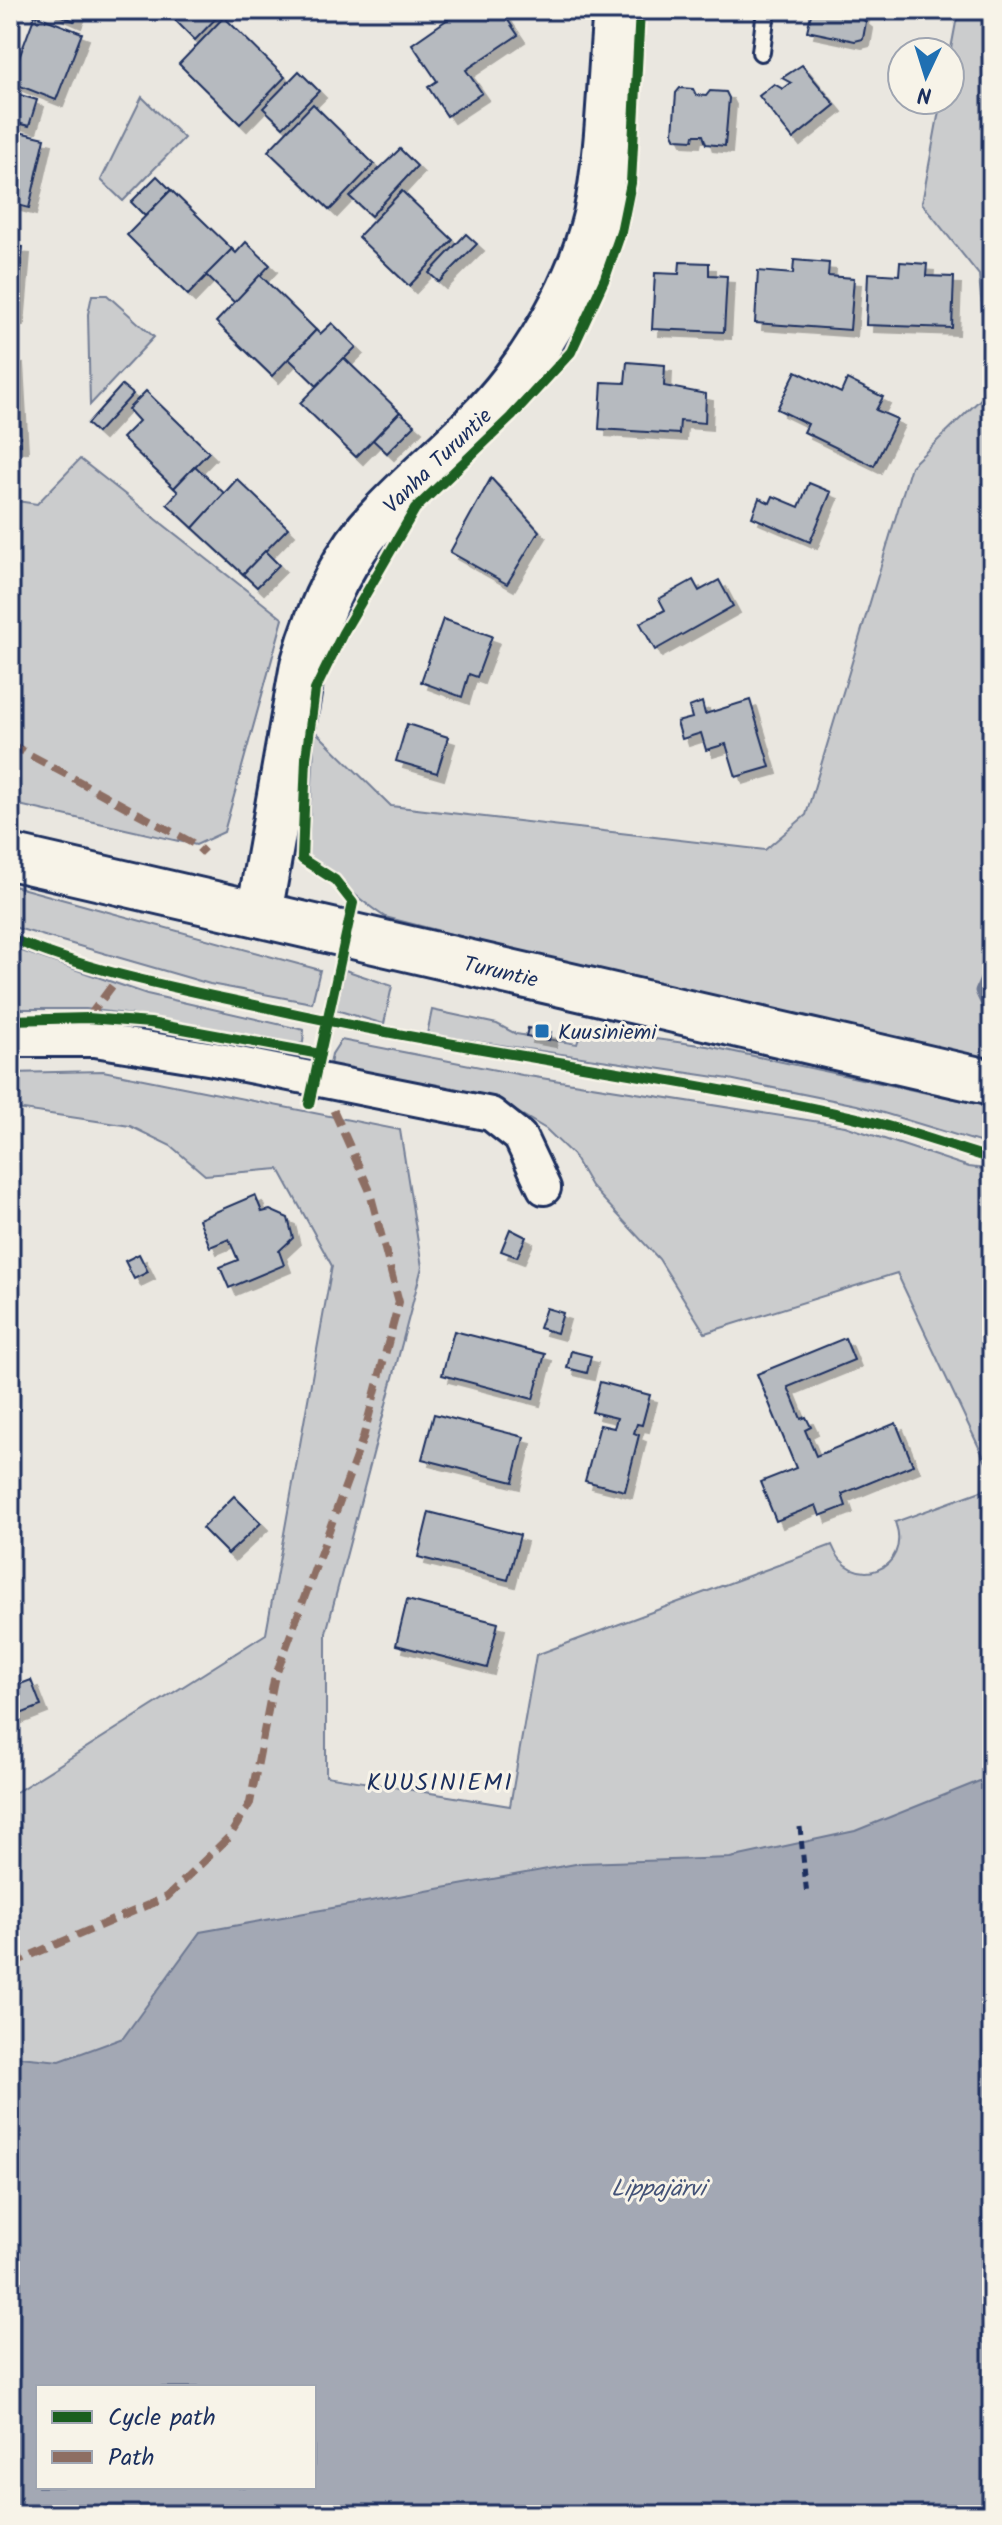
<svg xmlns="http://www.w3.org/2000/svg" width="1002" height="2525" viewBox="0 0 1002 2525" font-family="Kalam,sans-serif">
  <defs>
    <filter id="shadow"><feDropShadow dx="7" dy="7" stdDeviation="0" flood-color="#0004"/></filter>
  </defs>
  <rect width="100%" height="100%" fill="#eae7e0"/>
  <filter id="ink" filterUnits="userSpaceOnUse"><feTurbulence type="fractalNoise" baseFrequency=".0125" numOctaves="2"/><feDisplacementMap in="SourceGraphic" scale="16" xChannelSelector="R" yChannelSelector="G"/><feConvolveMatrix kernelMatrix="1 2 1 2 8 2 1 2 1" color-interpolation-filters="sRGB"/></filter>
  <g filter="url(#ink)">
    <g fill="#cbcccd" stroke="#737e96" stroke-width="2" fill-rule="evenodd">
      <path d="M992,13v1052l-173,-38 -434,-110c-28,-18 -50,-41 -77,-60l7,-126 76,75 374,44 41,-35 105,-349 78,-75 -10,-116 -57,-72 19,-103h9v-46l7,-37z"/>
      <path d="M142,97l42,41 -61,63 -22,-21z"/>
      <path d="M92,295h15l47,42 -64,68 -2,-91z"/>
      <path d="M80,459l203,160 -59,213 -28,13 -186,-42v-303l27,4z"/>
      <path d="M10,885l310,85 -8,33 -102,-19 -200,-58z"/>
      <path d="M10,947l137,47 157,36 -1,13 -14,2 -155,-30 -48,-6h-76z"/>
      <path d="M345,970l47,16 -8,38 -48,-14z"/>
      <path d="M432,1010l65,14 19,10 61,10 5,-15 125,17 285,61v39l-135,-41 -128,-26 -302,-45z"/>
      <path d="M341,1040l181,35 323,51 124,41 23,3v305l-95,-202 -192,60 -46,-74 -68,-73 -18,-31 -27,-26 -44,-26 -173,-33 3,-16z"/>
      <path d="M103,1071l297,59 22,137 -96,366v143l184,30 26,-151 296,-110c19,49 81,25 63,-23l97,-35v1028h-982v-719l256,-162 66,-368 -53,-97 -74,6 -34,-29 -41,-20 -120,-18v-35zM38,2387h276v100h-276z"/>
    </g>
    <path fill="#a3a8b4" stroke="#6d7892" stroke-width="2" fill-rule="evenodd" d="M992,1776v739h-982v-459l50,5 63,-23 77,-106 381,-69 149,-5 125,-27zM38,2387h276v100h-276z"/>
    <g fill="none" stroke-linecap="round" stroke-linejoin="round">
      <path stroke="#6d7892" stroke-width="11" d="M992,963l-12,28 12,26"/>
    </g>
    <g fill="#b6babf" stroke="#1b2f5e" stroke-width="2" filter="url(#shadow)">
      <path d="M49,10h30l-5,11z"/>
      <path d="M184,10h40l-29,30 -20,-20z"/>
      <path d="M461,10h40l17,25 -52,35 16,23 -35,23 -19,-29 9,-6 -25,-37z"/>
      <path d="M812,10h51l-2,8 5,4 -3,17 -8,2 -48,-10z"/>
      <path d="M35,15l47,18 -26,67 -46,-18z"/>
      <path d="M224,17l61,60 -45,47 -61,-60z"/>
      <path d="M802,65l33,40 -42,34 -34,-43 15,-12 9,5 8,-6 -9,-5z"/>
      <path d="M299,71l20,20 -36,36 -20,-19z"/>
      <path d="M680,88l13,1 3,6 10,1 4,-5 16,1 3,6 -4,48 -19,-2 -3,-9h-9l-1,5 -17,-1 -3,-6 3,-40z"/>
      <path d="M10,92l27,8 -8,26 -19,-5z"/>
      <path d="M313,104l61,60 -44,46 -62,-59z"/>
      <path d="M10,130l35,8 -16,70 -19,-5z"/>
      <path d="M400,149l17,17 -46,50 -21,-19z"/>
      <path d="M157,176l14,14 -26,26 -14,-14z"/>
      <path d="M171,190l61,59 -44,46 -61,-60z"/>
      <path d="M402,191l51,49 -44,46 -51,-49z"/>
      <path d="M466,234l11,10 -38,38 -10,-9z"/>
      <path d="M246,242l24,23 -35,38 -29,-28 26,-26 4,4z"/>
      <path d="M10,246l13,1 -6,71h-7z"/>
      <path d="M794,260l35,3 -1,13 26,2 -4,52 -95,-7 3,-52 35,3z"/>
      <path d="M680,262l29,1v12l18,1 -3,56 -72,-3 3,-56 24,1z"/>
      <path d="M900,262l27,2 -1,12 28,1 -2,51 -86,-3 2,-52 31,2z"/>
      <path d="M260,275l56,55 -44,46 -56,-54z"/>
      <path d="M332,323l24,24 -39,39 -28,-27 27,-29 4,4z"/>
      <path d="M16,357l5,88 -11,1v-88z"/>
      <path d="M344,358l56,54 -44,45 -56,-54z"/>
      <path d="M627,362l38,3 -1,21 42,8 -1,29 -25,-2 -1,13 -80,-5 3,-47 23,1z"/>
      <path d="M796,371l45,22 6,-14 36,18 -7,13 21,9 -23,47 -70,-34 4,-8 -31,-15z"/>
      <path d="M122,385l11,9 -36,39 -10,-9z"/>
      <path d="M146,391l63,61 -35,36 -52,-50 17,-17 -11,-12z"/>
      <path d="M400,412l15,13 -28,28 -14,-13z"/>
      <path d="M195,466l30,28 -32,34 -26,-24 11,-12 -4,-4z"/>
      <path d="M491,478l48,53 -32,53 -57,-32z"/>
      <path d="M237,479l51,49 -45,46 -50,-46z"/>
      <path d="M809,483l22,9 -21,50 -58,-25 7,-19 11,5 3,-7 26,11z"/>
      <path d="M265,551l14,14 -22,22 -14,-13z"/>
      <path d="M693,580l6,11 20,-11 14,26 -78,44 -15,-27 25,-13 -6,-11z"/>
      <path d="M443,619l49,17 -15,41 -8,-3 -7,23 -41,-15z"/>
      <path d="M750,700l20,67 -34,10 -10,-33 -20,6 -5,-17 -19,6 -5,-17 15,-4 -3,-11 13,-5 3,12z"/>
      <path d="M407,724l41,13 -11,36 -41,-12z"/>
      <path d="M528,1028l23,4 -2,8 -23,-4z"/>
      <path d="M255,1195l7,17 8,-2 18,8 5,20 -14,13 5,14 -55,23 -9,-21 18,-7 -9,-21 -19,8 -11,-28z"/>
      <path d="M510,1229l16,8 -9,20 -16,-6z"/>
      <path d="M139,1254l9,18 -14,7 -9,-18z"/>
      <path d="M546,1308l17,5 -6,20 -18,-5z"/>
      <path d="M454,1331l91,23 -12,45 -91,-24z"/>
      <path d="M845,1338l9,22 -66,27 13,32 5,-2 5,10 -6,3 11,26 80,-33 17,42 -71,29 4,12 -26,10 -4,-11 -40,16 -16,-39 36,-14 -39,-94z"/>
      <path d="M571,1351l20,5 -4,17 -20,-5z"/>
      <path d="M600,1382l50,13 -8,30 -5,-1 -3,9 5,2 -14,56 -40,-10 15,-56 14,3 3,-10 -25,-6z"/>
      <path d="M434,1414l90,23 -11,45 -91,-23z"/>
      <path d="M234,1496l27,27 -33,31 -26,-26z"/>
      <path d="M429,1512l91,23 -12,45 -90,-23z"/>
      <path d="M407,1600l91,23 -11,45 -91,-23z"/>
      <path d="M31,1680l10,26 -31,12v-30z"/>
    </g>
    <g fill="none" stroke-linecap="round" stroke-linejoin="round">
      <g stroke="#1b2f5e" stroke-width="22">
        <path id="lane" d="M761,52l5,-42"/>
      </g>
      <g stroke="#1b2f5e" stroke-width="38">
        <path id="street" d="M10,1040h85l119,19 277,55 29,23 24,51"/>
      </g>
      <g stroke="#1b2f5e" stroke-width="50">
        <path id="secondary" d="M259,914l44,-249c15,-53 40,-110 78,-149 42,-45 94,-84 132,-134 36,-47 69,-108 83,-167 13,-61 14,-142 20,-205"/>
      </g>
      <g stroke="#1b2f5e" stroke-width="50">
        <path id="primary" d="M10,857l982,226"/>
      </g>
      <g stroke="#1b2f5e" stroke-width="5" stroke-dasharray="8 6" stroke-linecap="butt">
        <path d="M800,1827l7,69"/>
        <path d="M10,2033l5,76"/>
      </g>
      <use href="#lane" stroke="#f7f3e8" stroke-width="16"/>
      <use href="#street" stroke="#f7f3e8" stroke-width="32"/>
      <use href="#secondary" stroke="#f7f3e8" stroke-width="44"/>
      <use href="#primary" stroke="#f7f3e8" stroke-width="44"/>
      <g stroke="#8d6e63" stroke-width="8" stroke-dasharray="16 8" stroke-linecap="butt">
        <path d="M10,744l186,101 8,8"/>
        <path d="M88,1018l33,-44"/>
        <path d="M10,1964l157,-67 62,-60 21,-34 24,-123 89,-242 36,-136 -30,-113 -36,-80"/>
      </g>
      <g stroke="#f7f3e8" stroke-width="15">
        <g id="cycleway">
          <path d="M10,938c85,36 178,52 268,72 190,42 385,64 575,107 47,11 93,28 139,42"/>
          <path d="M10,1020l78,-2 62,5 170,31"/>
          <path d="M309,1104l44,-201 -18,-23 -33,-21 4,-101 9,-68 28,-57 72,-124 96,-92 60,-65 34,-74 16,-46 10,-49 9,-173"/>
        </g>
      </g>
      <use href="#cycleway" stroke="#1b5e20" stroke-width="10"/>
    </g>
  </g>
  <rect fill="#1f6fb2" stroke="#f7f3e8" stroke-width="3" x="534" y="1023" width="16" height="16" rx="4"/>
  <g text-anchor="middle" stroke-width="6" stroke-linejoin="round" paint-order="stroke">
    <g font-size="22" fill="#1b2f5e" stroke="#f7f3e8">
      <text transform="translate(437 460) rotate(-44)" y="8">Vanha Turuntie</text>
      <text transform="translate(501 971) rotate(13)" y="8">Turuntie</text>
    </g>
    <g font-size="22" fill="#1b2f5e" stroke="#f7f3e8" text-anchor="start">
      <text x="558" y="1039">Kuusiniemi</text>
    </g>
    <g font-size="24" letter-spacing="2" fill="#1b2f5e" stroke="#f7f3e8">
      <text x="440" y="1790">KUUSINIEMI</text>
    </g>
    <g font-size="24" font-style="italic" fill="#445378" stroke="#f7f3e8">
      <text x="658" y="2196">Lippajärvi</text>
    </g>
  </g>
  <rect width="1002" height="2525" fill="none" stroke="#f7f3e8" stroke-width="40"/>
  <rect x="20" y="20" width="962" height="2485" fill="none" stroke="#1b2f5e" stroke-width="3" filter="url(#ink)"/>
  <rect x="36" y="2385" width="280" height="104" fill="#f7f3e8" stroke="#9fa5b1" stroke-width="2"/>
  <rect x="52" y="2411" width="40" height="12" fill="#1b5e20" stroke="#9fa5b1" stroke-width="2"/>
  <text x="108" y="2425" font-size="24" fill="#1b2f5e">Cycle path</text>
  <rect x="52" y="2451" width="40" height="12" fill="#8d6e63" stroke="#9fa5b1" stroke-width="2"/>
  <text x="108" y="2465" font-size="24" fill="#1b2f5e">Path</text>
  <g transform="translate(926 76) rotate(184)"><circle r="38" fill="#f7f3e8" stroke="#9fa5b1" stroke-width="2"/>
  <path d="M0-6L14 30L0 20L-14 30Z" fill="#1f6fb2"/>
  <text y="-12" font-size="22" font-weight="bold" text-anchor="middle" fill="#1b2f5e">N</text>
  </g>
</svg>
